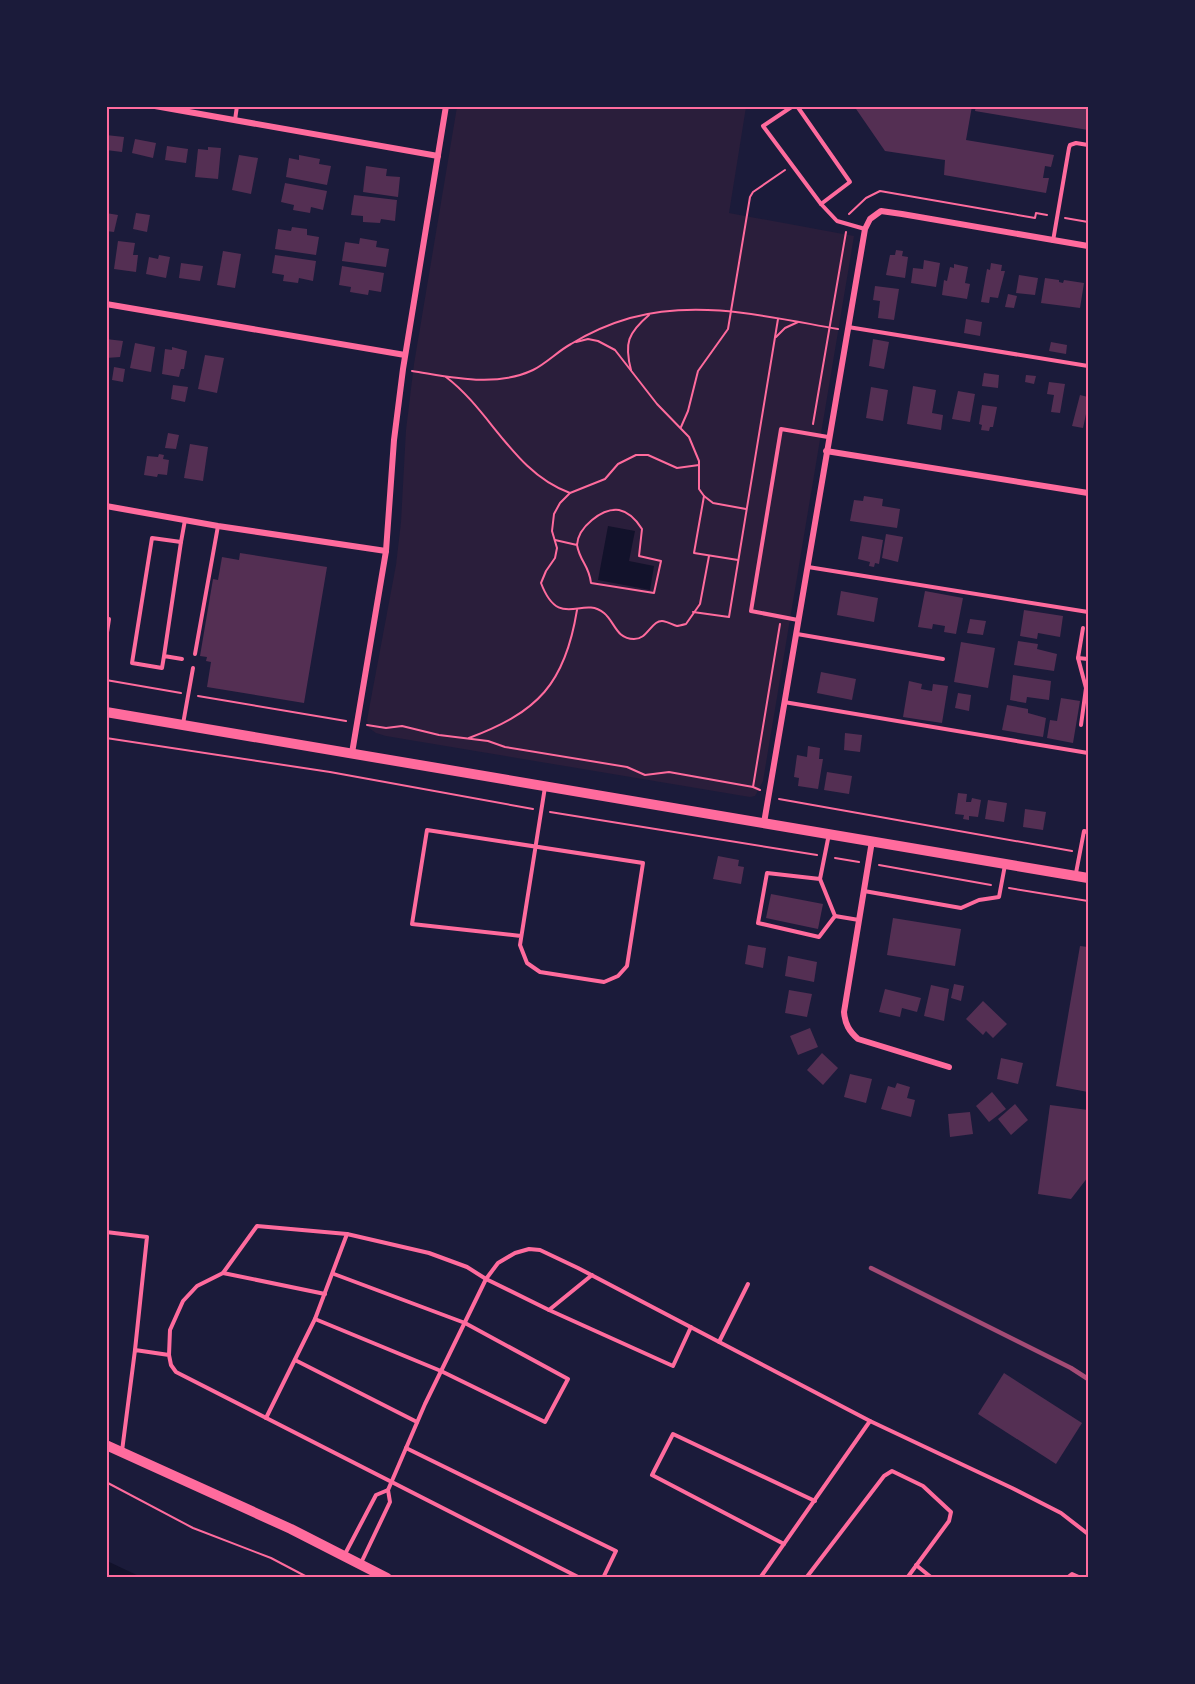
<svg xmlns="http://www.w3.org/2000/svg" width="1195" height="1684" viewBox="0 0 1195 1684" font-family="'Golos Text',sans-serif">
  <rect width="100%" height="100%" fill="#1b1b3a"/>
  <path fill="#2a1e3b" d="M457,107h289l-17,106 125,23 -91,545 -8,15 -5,1 -364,-61 -10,-3 -7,-5 -2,-8 29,-155 5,-43 5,-92 8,-66z"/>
  <g fill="#12122b">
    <path d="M608,526l27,5 -6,30 25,5 -4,24 -52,-10z"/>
    <path d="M106,1561h1l34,16h-34z"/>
  </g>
  <g fill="#542f53">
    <path d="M854,106h118l-6,34 88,15 -3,12 -6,-1 -2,12h6l-3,15 -102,-18 1,-15 -60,-9z"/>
    <path d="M976,106h112v24l-113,-19z"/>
    <path d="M106,135l18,2 -2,15 -16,-2z"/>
    <path d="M135,139l21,4 -3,15 -21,-5z"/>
    <path d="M167,146l21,3 -2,14 -21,-3z"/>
    <path d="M208,147l13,1 -3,31 -23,-2 3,-28 10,1z"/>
    <path d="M239,155l19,3 -7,36 -19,-4z"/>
    <path d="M299,155l21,4 -1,5 12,2 -4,19 -41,-8 3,-19 10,2z"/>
    <path d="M366,166l21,3 -1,7 14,1 -2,20 -35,-5z"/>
    <path d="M285,183l42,8 -4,19 -12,-3 -1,6 -17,-3 1,-5 -13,-3z"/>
    <path d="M354,195l43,5 -2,21 -14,-2 -1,4 -17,-1v-6l-12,-1z"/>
    <path d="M106,213l12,2 -4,17 -8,-1z"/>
    <path d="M136,213l14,2 -3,17 -14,-3z"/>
    <path d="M292,227l15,2v6l12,2 -3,18 -41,-6 3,-20 13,2z"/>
    <path d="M360,238l17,3 -1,6 13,2 -3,18 -44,-6 3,-19 14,2z"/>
    <path d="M118,241l17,2 -2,12h5l-2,17 -22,-3z"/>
    <path d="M896,250l7,1 -1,5 6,1 -3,21 -19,-3 4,-20h5z"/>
    <path d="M223,251l18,3 -6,34 -18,-3z"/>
    <path d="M159,255l11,2 -4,21 -20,-4 3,-17 9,2z"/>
    <path d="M275,255l41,6 -3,20 -14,-3 -1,5 -15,-2 1,-6 -12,-2z"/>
    <path d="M924,260l16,3 -4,24 -25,-4 2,-15 10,1z"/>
    <path d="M181,263l22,3 -3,15 -21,-3z"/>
    <path d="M991,263l11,2 -1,6h4l-7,27 -8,-1 -1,6 -8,-1 6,-33 3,1z"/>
    <path d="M954,264l14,3 -3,16 5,1 -3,15 -25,-4 2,-15 3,1 3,-14 4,1z"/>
    <path d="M342,266l42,7 -3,19 -12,-2 -1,5 -18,-3 1,-5 -12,-2z"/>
    <path d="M1019,275l19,3 -3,17 -19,-2z"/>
    <path d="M1045,278l14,2v2l4,1 1,-3 20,3 -4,25 -39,-5z"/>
    <path d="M875,286l24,3 -5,31 -16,-2 2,-17 -7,-1z"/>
    <path d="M1008,294l9,2 -3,12 -9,-1z"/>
    <path d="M966,319l16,3 -2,14 -16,-3z"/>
    <path d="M106,339l17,2 -3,16 -14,1z"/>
    <path d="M873,339l16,3 -5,27 -15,-3z"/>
    <path d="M1051,342l16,3 -1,9 -17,-3z"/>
    <path d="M135,343l20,4 -4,25 -21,-4z"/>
    <path d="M172,347l15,4 -3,18h-3l-2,8 -17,-3 3,-25 7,1z"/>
    <path d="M205,355l19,3 -7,35 -19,-4z"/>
    <path d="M114,367l11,2 -2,13 -11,-2z"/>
    <path d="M984,373l15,2 -1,13 -16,-2z"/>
    <path d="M1026,375l10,1 -2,8 -9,-2z"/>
    <path d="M1049,382l16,2 -5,29 -9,-1 3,-17 -7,-1z"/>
    <path d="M173,385l15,2 -3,15 -14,-3z"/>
    <path d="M913,386l23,4 -4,23 11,2 -2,15 -34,-6z"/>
    <path d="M871,387l17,3 -5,31 -17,-3z"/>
    <path d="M958,391l17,3 -5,28 -18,-3z"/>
    <path d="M1080,395l8,2v17h-2l-3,14 -11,-2z"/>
    <path d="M982,405l15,2 -4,20h-3l-1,4 -8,-1 1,-5 -3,-1z"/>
    <path d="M168,433l11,2 -3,14 -11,-1z"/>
    <path d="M190,444l18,3 -5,34 -19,-3z"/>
    <path d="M159,454l5,1 -1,4 6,1 -2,15 -9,-1 -1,3 -13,-2 3,-19 11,1z"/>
    <path d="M864,496l19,3 -1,7 18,3 -3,19 -47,-7 4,-21 9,1z"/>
    <path d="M886,534l17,3 -5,25 -16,-4z"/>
    <path d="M862,536l21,4 -4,24 -4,-1 -1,4 -5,-1 1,-4 -12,-3z"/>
    <path d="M240,553l87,14 -23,136 -97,-16 4,-25 -5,-1 1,-4 -7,-1 13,-77 5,1 4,-23 17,3z"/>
    <path d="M841,591l37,7 -4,24 -37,-7z"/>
    <path d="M925,591l38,7 -7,36 -12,-2 1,-6 -12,-2 -1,5 -14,-2z"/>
    <path d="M1024,610l39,6 -3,21 -22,-4 -1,6 -17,-3z"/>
    <path d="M970,619l16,2 -3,14 -16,-2z"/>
    <path d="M1018,641l20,3 -1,5 20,5 -3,17 -40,-6z"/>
    <path d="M961,642l34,6 -7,40 -34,-6z"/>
    <path d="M821,672l35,7 -4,21 -35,-7z"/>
    <path d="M1013,675l38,6 -2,19 -22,-3 -1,6 -16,-3z"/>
    <path d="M909,681l13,3 -1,5 11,2 1,-7 15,2 -6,37 -39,-6z"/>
    <path d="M958,693l13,2 -2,16 -14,-3z"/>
    <path d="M1061,698l19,3 -7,42 -26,-5 3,-18 7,1z"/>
    <path d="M1007,705l21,4v4l18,5 -3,19 -41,-7z"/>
    <path d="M845,733l17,2 -2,17 -16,-2z"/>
    <path d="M808,746l12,2 -1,11h4l-5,30 -20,-3 1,-8 -5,-1 3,-22 10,2z"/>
    <path d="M827,772l25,4 -3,18 -25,-4z"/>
    <path d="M958,793l9,1 -1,8h5l1,-4 9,2 -3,17 -9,-1v4l-6,-1 1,-4 -9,-1z"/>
    <path d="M988,800l19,3 -3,19 -19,-3z"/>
    <path d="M1025,809l21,3 -3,18 -20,-3z"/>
    <path d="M718,856l21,4 -1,6 6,1 -3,17 -28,-5z"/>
    <path d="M771,894l52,10 -5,25 -52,-11z"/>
    <path d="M893,918l68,11 -6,37 -68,-11z"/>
    <path d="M748,945l18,3 -3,20 -18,-4z"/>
    <path d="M1080,946l8,1v145l-32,-6z"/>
    <path d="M788,956l29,6 -3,20 -29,-6z"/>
    <path d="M954,984l10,2 -3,15 -10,-3z"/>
    <path d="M931,985l18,4 -5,32 -20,-5z"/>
    <path d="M885,989l36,9 -4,14 -15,-4 -2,9 -21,-5z"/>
    <path d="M789,990l23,4 -5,23 -22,-4z"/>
    <path d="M983,1001l24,23 -14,14 -7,-7 -3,4 -17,-16z"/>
    <path d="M810,1028l8,19 -20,8 -8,-19z"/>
    <path d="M822,1053l16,15 -15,17 -16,-15z"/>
    <path d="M1001,1058l22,5 -5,21 -21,-5z"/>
    <path d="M850,1074l22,5 -6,24 -22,-6z"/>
    <path d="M897,1083l13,4 -3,11 8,2 -4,17 -30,-8 7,-23 7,2z"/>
    <path d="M992,1092l14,17 -17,13 -13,-16z"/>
    <path d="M1015,1104l13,16 -17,15 -13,-16z"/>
    <path d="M1050,1105l38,5v67l-17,22 -33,-5z"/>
    <path d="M970,1112l3,22 -23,3 -2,-23z"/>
    <path d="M1004,1373l78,50 -26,41 -78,-50z"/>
  </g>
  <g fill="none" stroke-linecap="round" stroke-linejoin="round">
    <g stroke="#ff6b9d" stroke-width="2">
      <path d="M849,214l17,-16 14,-7 155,27 1,-5 11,2"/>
      <path d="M1065,218l23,4"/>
      <path d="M776,337l9,-9 13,-6"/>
      <path d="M576,342l12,-3 10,2 17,9 42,54 32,33 10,24v28l5,7 9,7 33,6"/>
      <path d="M631,370c-7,-27 -3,-37 18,-55"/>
      <path d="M412,371c39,6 83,17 121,-1 14,-7 25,-19 38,-26 18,-11 38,-20 59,-26 69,-19 139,-1 208,11"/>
      <path d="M446,377c45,34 68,96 124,116"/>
      <path d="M813,424l33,-192"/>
      <path d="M681,427l7,-16 10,-40 30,-42 22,-132 3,-5 32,-22"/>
      <path d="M699,465l-22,3 -29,-13h-12l-18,9 -13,15 -35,14 -10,10 -6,11 -2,17 5,17 -2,10 -9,13 -5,12c18,48 41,12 63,30 11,9 12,26 30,26 11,0 14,-10 22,-16 7,-5 14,1 21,3 1,0 9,-2 9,-2l14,-20 9,-48"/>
      <path d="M704,496l-10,57 44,7"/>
      <path d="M555,540l22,5c3,17 12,20 14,38l63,10 7,-32 -22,-5 3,-27c-5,-8 -13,-17 -23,-19 -17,-2 -41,17 -42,35"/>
      <path d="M693,612l36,5 49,-298"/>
      <path d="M106,680l75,13"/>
      <path d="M198,696l148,25"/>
      <path d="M367,725l19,3 16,-2 37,9 49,6 17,6 122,20 18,8 24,-3 84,15 7,3"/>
      <path d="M106,738l224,34 203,37"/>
      <path d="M469,738c69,-26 96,-54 108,-128"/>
      <path d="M753,787l27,-163"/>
      <path d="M779,799l293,52"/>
      <path d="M550,812l267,43"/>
      <path d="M835,858l24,4"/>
      <path d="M879,865l112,20"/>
      <path d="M1009,888l79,13"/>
      <path d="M106,1482l87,46 78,30 38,20"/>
    </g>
    <g stroke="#ff6b9d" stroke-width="4">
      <path d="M793,106l-30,20 58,78 16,17 28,8"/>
      <path d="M797,106l53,76 -29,22"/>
      <path d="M235,120l2,-14"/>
      <path d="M1053,241l16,-93 1,-3 6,-2 12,2"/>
      <path d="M848,327l240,39"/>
      <path d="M181,542l4,-22"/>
      <path d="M808,567l280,45"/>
      <path d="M798,620l-47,-9 30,-182 47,8"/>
      <path d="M1083,628l-5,30 10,1"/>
      <path d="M797,634l146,25"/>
      <path d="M106,639l3,-20"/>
      <path d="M195,654l23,-128"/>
      <path d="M164,656l-2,12 -30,-5 20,-125 29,4 -17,114 18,3"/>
      <path d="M1078,658l8,30 -5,37"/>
      <path d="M784,702l304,51"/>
      <path d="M183,724l10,-56"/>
      <path d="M1076,873l8,-42 4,1"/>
      <path d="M820,879l-53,-6 -9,50 61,14 16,-21 -15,-37 9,-45"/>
      <path d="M864,891l97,17 18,-8 20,-3 6,-32"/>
      <path d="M835,916l24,4"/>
      <path d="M521,936l-109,-12 15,-94 216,33 -16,103 -9,10 -14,6 -64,-10 -13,-9 -7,-18 25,-158"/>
      <path d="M106,1232l41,5 -12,113"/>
      <path d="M223,1273l102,21"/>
      <path d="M549,1310l43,-35"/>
      <path d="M315,1319l126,52 104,51 23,-43 -103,-56 -131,-49"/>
      <path d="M719,1342l29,-58"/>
      <path d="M169,1355l1,-25 13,-29 14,-15 26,-13 34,-47 90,8"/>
      <path d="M295,1360l122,62"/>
      <path d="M266,1418l49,-99 32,-85 82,19 38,14 19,12 63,31 124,56 18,-39"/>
      <path d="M406,1448l210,103 -13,27"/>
      <path d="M122,1451l13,-101 34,5 2,10 5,7 404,206"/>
      <path d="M388,1490l37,-86 61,-125 12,-16 17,-10 14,-4 11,1 38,18 292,153"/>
      <path d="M784,1544l-132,-69 21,-41 142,67"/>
      <path d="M345,1554l31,-59 12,-5 2,12 -29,61"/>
      <path d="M916,1565l16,13"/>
      <path d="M760,1578l110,-157 142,67 49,25 27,21"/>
      <path d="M806,1578l78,-102 8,-5 31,15 28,26 -2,9 -42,57"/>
      <path d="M1067,1578l5,-4 9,4"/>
    </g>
    <g stroke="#ff6b9d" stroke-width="6">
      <path d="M155,106l283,50"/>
      <path d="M106,304l299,51"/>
      <path d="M826,451l262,42"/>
      <path d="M106,506l112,20 168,25"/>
      <path d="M352,753l34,-202 8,-111 9,-71 43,-263"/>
      <path d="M764,823l101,-594 5,-10 11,-8 21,3 186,32"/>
      <path d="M872,841l-28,171c1,12 5,19 14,27l91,28"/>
    </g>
    <path stroke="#ff6b9d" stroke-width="10" d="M106,712l982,166"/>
    <path stroke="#ff6b9d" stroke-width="10" d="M106,1445l185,84 96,49"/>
    <path stroke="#a44b75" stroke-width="4.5" d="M871,1268l200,100 17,11"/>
  </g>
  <rect width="1195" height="1684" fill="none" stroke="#1b1b3a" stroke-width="216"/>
  <rect x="108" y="108" width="979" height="1468" fill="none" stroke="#ff6b9d" stroke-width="2"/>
</svg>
